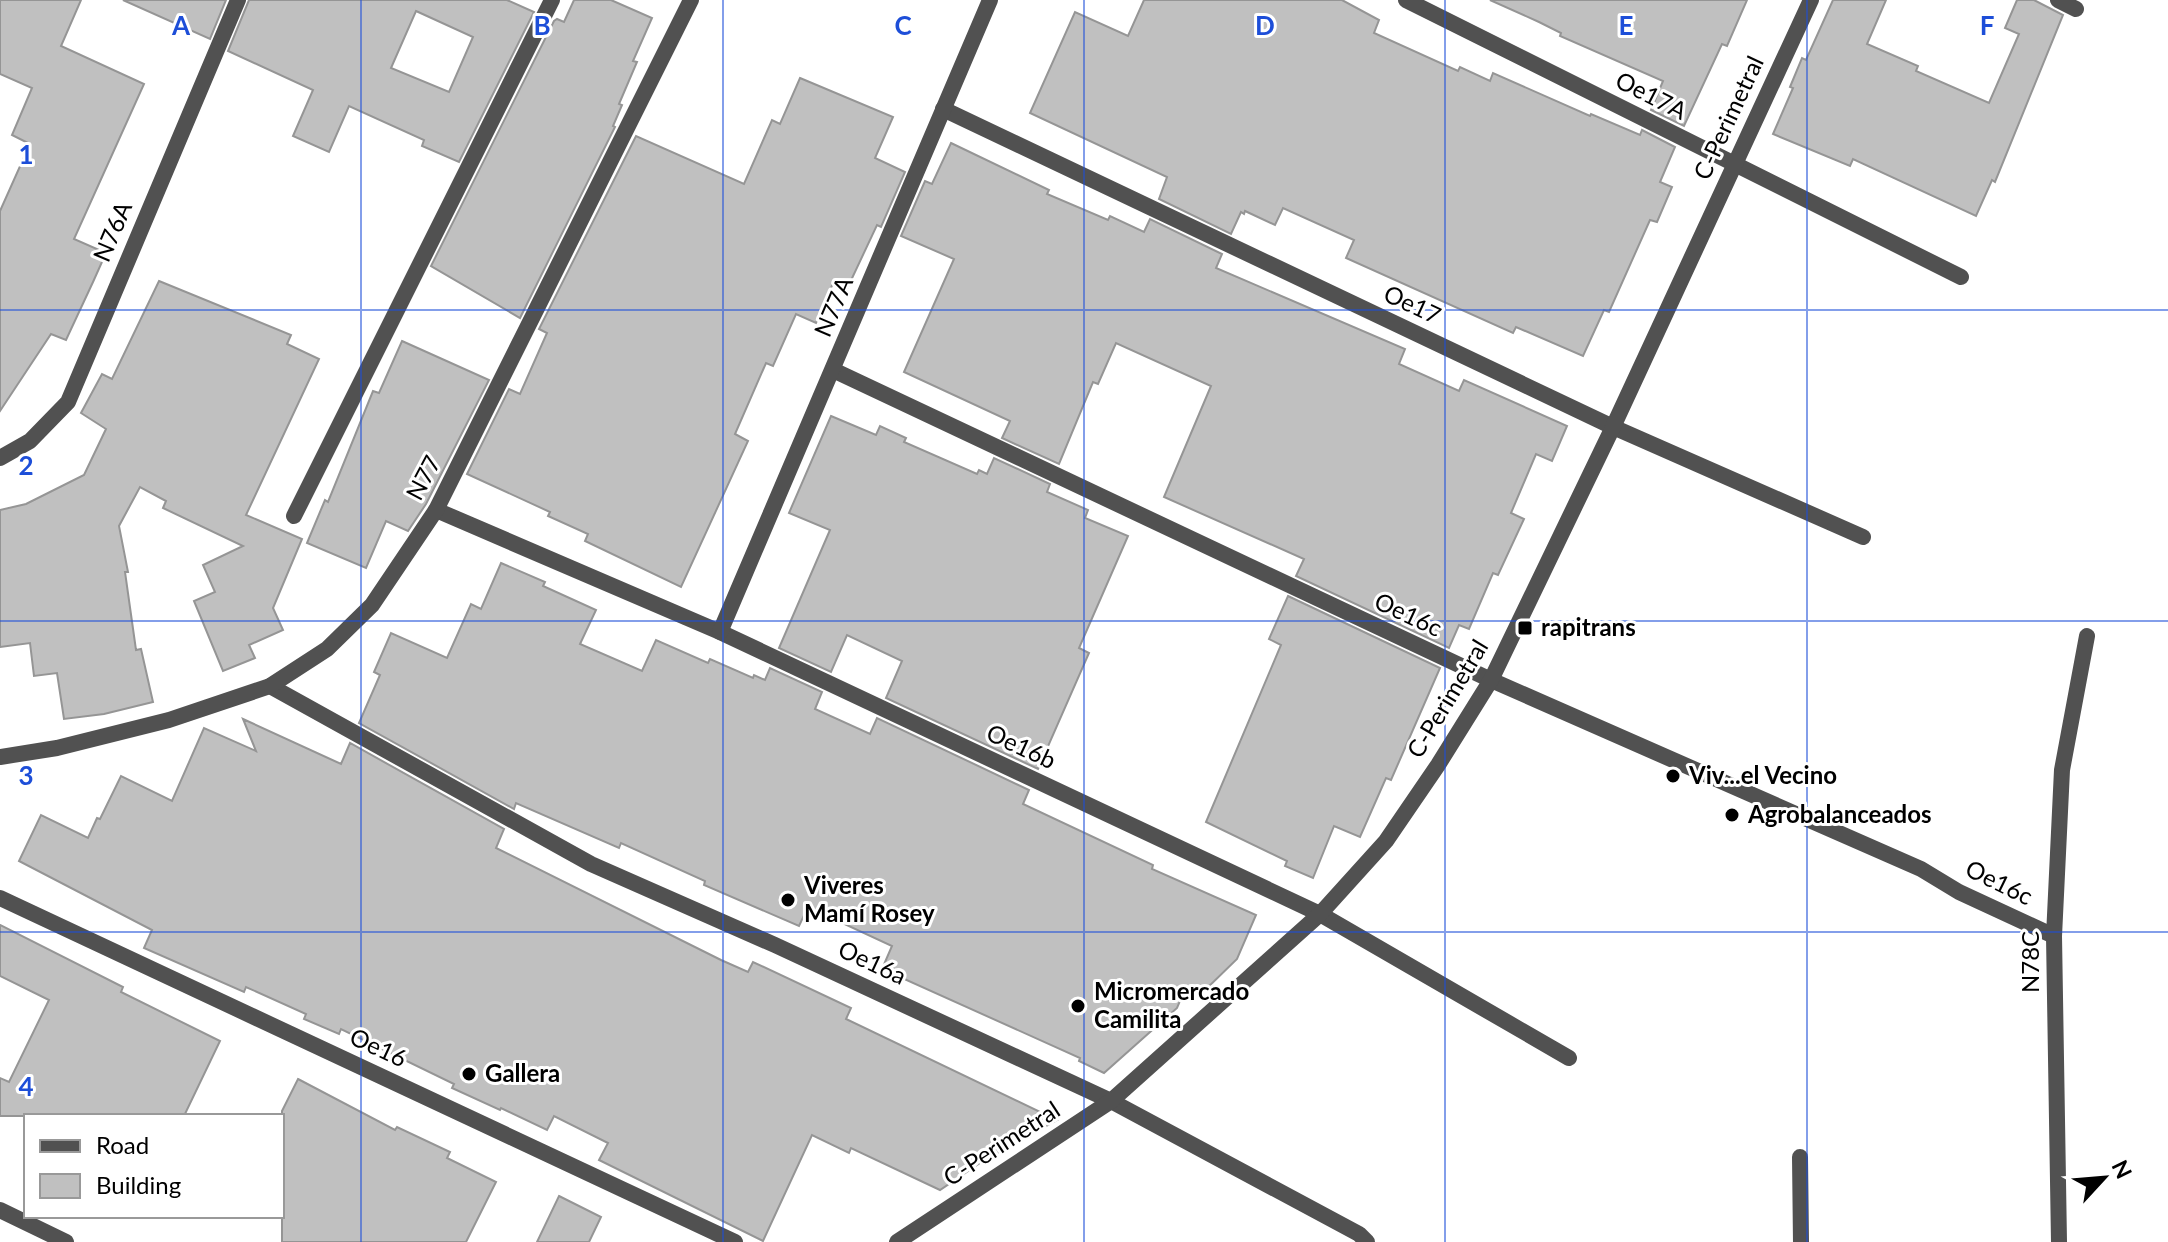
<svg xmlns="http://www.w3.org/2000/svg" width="2168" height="1242" viewBox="0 0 2168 1242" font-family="Lato,sans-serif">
  <rect width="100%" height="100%" fill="#fff"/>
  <g fill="#c0c0c0" stroke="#959595" stroke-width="2" fill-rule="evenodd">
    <path d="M0,0h81l-20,46 83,38 -70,155 32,14 -13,29 -27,58 -15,-6 -51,77v-200l30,-67 -18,-9 20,-47 -32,-14z"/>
    <path d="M123,0h103l-16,39z"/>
    <path d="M249,0h258l27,12 -75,150 -37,-16 2,-6 -75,-34 -20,46 -36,-16 20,-46 -85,-39zM416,11l57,26 -24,55 -58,-24z"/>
    <path d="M574,0h37l41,18 -19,43 4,1 -18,42 3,1 -9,21 2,1 -95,191 -89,-52 123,-245 3,-2 7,3z"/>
    <path d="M1144,0h198l37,20 -5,13 84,38 2,-4 30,14 3,-8 97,43 1,-2 49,21 2,-5 33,17 -15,35 12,5 -15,35 -7,-2 -41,92 -5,-2 -21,46 -67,-29 -3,6 -167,-75 8,-18 -71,-32 -8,17 -30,-14 -1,3 -3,-2 -10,22 -72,-35 8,-22 -137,-64 45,-101 53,24z"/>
    <path d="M1490,0h257l-20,46 -5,-2 -38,82 -33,-16 12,-29 -103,-45 1,-3 -22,-11z"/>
    <path d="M1833,0h53l-19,44 51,22 -2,5 73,32 30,-69 -14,-6 12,-28h17l29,15 -68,167 -3,-2 -16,36 -123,-57 -3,7 -77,-32 20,-46 -3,-1 12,-29 4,2z"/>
    <path d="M800,78l93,39 -18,41 30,14 -24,55 -4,-2 -30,64 -14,-6 -17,40 -20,-9 -23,52 -7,-3 -31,71 13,7 -67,146 -96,-46 3,-7 -40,-18 2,-4 -83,-38 42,-85 11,5 27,-61 -8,-4 97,-193 108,48 28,-64 8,4z"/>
    <path d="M951,143l98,47 -2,4 61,26 2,-4 34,16 6,-13 72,35 -6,14 189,81 -6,15 60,27 5,-11 103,46 -15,35 -16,-7 -25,59 13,6 -26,56 -5,-2 -24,56 -10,-4 -10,23 -153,-72 8,-17 -140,-62 47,-111 -95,-43 -18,41 -5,-2 -34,82 -57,-26 8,-17 -106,-49 50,-113 -53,-23 24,-55 7,3z"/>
    <path d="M159,281l132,54 -4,9 32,15 -73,156 56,24 -29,69 10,22 -34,15 6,13 -32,13 -29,-70 21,-9 -12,-27 40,-19 -80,-38 3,-7 -26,-14 -21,39 9,46h-3l11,78 5,-1 12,53 -49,12 -40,5 -7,-46 -23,3 -4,-33 -30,4v-137l26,-6 58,-29 22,-46 -25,-16 21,-39 10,5z"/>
    <path d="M402,341l87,39 -63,124 -18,27 -22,-10 -20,47 -59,-25 18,-43 3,2 45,-111 6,2z"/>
    <path d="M831,416l45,19 4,-9 26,12 -2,4 73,32 2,-4 8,4 7,-16 56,26 -3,8 41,18 -3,8 43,18 -49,112 10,5 -51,116 -152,-71 16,-37 -55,-26 -16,37 -52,-24 51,-118 -41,-17z"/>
    <path d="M501,563l44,19 -2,4 53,24 -16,34 62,27 14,-31 52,23 2,-4 43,19 1,-3 11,5 5,-12 52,24 -7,17 55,25 7,-16 152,72 -6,14 130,61 -1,4 104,46 -19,44 -36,35 -15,-7 -9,21 -73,65 -25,-12 1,-3 -198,-89 10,-23 -84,-39 -9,19 -95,-41 1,-4 -84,-38 -2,5 -103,-45 -2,6 -155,-86 21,-48 -6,-3 17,-39 56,25 24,-54 10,5z"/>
    <path d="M1288,596l152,72 -49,112 -5,-2 -26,59 -26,-11 -21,52 -28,-12 2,-5 -81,-39 75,-177 -12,-6z"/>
    <path d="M243,719l98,45 9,-21 154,86 -8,19 225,112 27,12 5,-10 98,46 -5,11 211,101 -74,41 -43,29 -89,-42 -2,5 -37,-18 -49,106 -164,-81 9,-17 -54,-27 -7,14 -46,-22 -1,2 -48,-22 2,-4 -113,-55 -2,5 -35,-15 2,-5 -60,-27 -2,5 -100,-44 8,-18 -133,-69 22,-46 47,23 9,-20 3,1 21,-43 51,25 32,-73 52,23z"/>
    <path d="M0,925l123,62 -2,5 99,49 -36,75h-184v-38l9,4 40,-82 -49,-24z"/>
    <path d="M298,1079l97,51 2,-3 53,25 -3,6 49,24 -30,60h-184v-131z"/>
    <path d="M559,1196l42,21 -12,25h-52z"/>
  </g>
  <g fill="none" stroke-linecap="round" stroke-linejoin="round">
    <g stroke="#515151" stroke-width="16">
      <path d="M1406,0l555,277"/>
      <path d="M2058,0l18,9"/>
      <path d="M943,109l670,318 250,110"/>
      <path d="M833,370l658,310 430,189 38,23 95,44"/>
      <path d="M0,458l30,-17 38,-39 170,-402"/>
      <path d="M436,510l284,122 600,282 249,144"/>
      <path d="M294,516l258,-516"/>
      <path d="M720,632l270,-632"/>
      <path d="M270,686l321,178 184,81 336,156 248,133 8,8"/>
      <path d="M0,757l57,-9 112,-28 101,-34 57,-37 45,-44 64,-95 255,-510"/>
      <path d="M0,898l735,344"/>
      <path d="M1800,1157l1,85"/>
      <path d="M0,1210l66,32"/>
      <path d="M897,1242l214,-141 209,-187 66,-73 52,-76 53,-85 122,-253 198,-427"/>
      <path d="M2059,1242l-5,-306 8,-166 25,-134"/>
    </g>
  </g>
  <path fill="none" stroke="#1d4ed8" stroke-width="2" stroke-opacity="0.55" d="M361,0v1242M723,0v1242M1084,0v1242M1445,0v1242M1807,0v1242M0,310h2168M0,621h2168M0,932h2168"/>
  <g fill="#000" stroke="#fff" stroke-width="3">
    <rect x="1517" y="620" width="16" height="16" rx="4"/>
    <circle cx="1673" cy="776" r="8"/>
    <circle cx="1732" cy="815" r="8"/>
    <circle cx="788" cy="900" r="8"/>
    <circle cx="1078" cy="1006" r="8"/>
    <circle cx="469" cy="1074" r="8"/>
  </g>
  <g text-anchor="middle" stroke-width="6" stroke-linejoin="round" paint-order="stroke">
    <g font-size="24" fill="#000" stroke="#fff">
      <text transform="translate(1651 96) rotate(27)" y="8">Oe17A</text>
      <text transform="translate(1729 118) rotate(-65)" y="8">C-Perimetral</text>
      <text transform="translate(113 232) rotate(-67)" y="8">N76A</text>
      <text transform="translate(1412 305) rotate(25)" y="8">Oe17</text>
      <text transform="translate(834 307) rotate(-67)" y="8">N77A</text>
      <text transform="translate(424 478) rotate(-62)" y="8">N77</text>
      <text transform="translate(1408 615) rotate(25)" y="8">Oe16c</text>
      <text transform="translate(1448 699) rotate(-59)" y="8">C-Perimetral</text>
      <text transform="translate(1021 747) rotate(25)" y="8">Oe16b</text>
      <text transform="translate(1999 883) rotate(26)" y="8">Oe16c</text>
      <text transform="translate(2031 962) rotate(-90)" y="8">N78C</text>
      <text transform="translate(872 963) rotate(25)" y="8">Oe16a</text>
      <text transform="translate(378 1048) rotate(25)" y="8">Oe16</text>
      <text transform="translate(1002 1144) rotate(-33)" y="8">C-Perimetral</text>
    </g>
    <g font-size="24" font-weight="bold" fill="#000" stroke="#fff" text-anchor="start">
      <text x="1541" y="636">rapitrans</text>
      <text x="1689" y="784">Viv...el Vecino</text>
      <text x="1748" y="823">Agrobalanceados</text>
      <text x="804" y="894">Viveres<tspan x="804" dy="28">Mamí Rosey</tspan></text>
      <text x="1094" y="1000">Micromercado<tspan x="1094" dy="28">Camilita</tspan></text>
      <text x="485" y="1082">Gallera</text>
    </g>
  </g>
  <g font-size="26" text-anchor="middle" font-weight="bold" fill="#1d4ed8" stroke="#fff" stroke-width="6" stroke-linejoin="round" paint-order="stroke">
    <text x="181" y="35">A</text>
    <text x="542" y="35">B</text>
    <text x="903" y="35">C</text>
    <text x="1265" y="35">D</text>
    <text x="1626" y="35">E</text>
    <text x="1987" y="35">F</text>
    <text x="26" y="164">1</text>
    <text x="26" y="475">2</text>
    <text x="26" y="785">3</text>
    <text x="26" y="1096">4</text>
  </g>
  <rect x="24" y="1114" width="260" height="104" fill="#ffffff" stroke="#999999" stroke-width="2"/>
  <rect x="40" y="1140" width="40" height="12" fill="#515151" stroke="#999999" stroke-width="2"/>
  <text x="96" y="1154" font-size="24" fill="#000000">Road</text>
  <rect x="40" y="1174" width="40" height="24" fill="#c0c0c0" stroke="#999999" stroke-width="2"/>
  <text x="96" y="1194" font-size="24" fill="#000000">Building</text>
  <g transform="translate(2104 1178) rotate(64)" stroke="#ffffff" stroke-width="6" paint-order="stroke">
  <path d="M0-6L14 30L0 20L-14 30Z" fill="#000000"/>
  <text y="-12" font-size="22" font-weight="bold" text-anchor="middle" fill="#000000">N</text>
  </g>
</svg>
